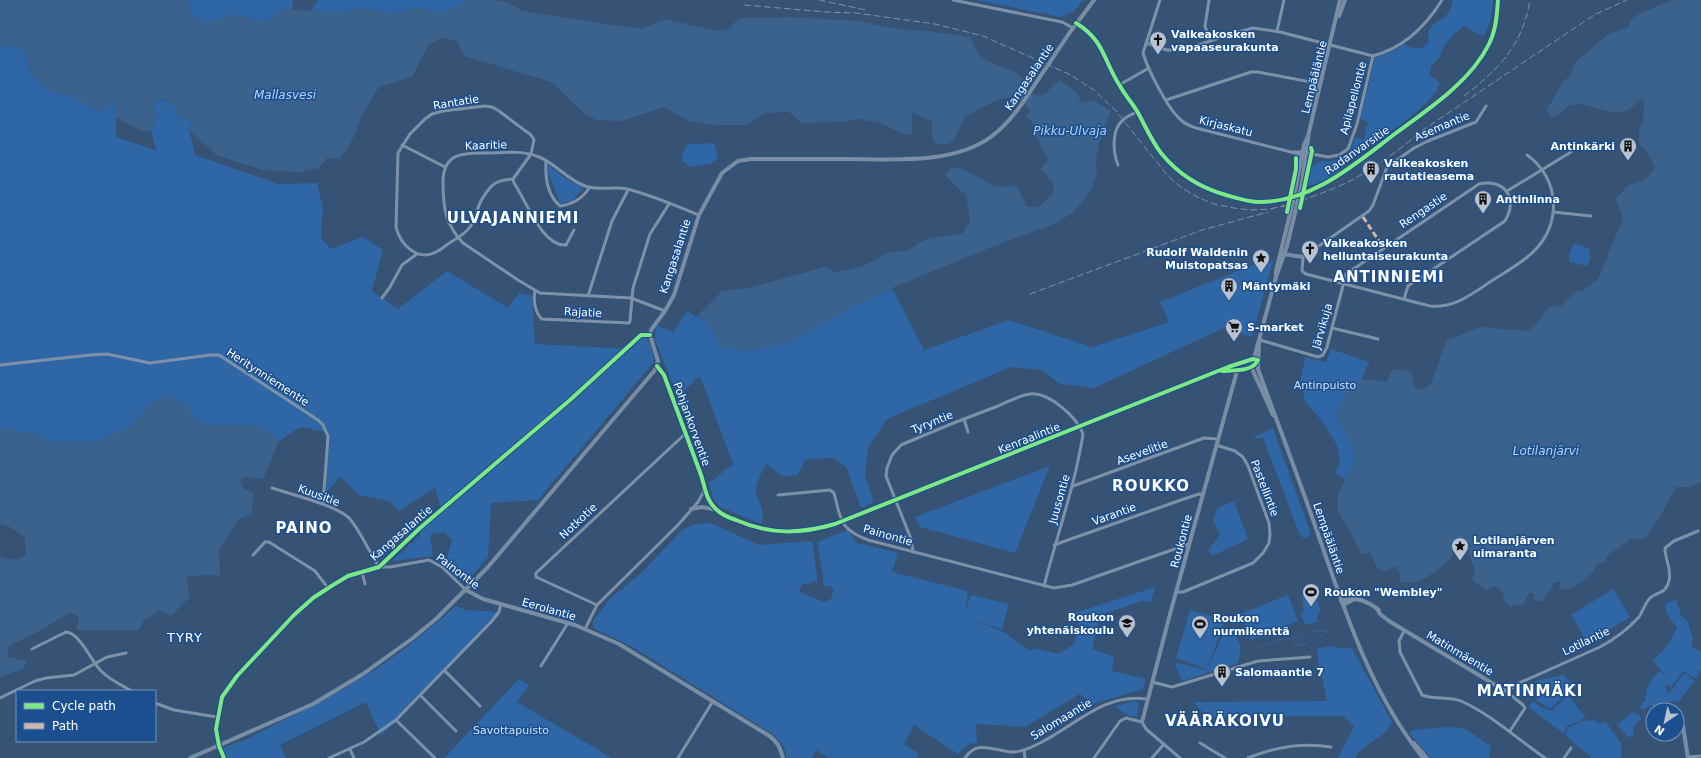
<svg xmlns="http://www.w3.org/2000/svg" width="1701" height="758" viewBox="0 0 1701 758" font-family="'DejaVu Sans',sans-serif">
  <rect width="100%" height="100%" fill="#365274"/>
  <g fill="#2f66a5">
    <path d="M186,0h107l-1,10 -11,-1c-5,5 -11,14 -20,13 -7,0 -15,-8 -26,-7 -10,2 -23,10 -33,6 -10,-3 -12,-12 -16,-21z"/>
    <path d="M318,0h151l-25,13h-9l-16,-6 -29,7 -27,-6 -22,5 -31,-1z"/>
    <path d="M976,0h108l-11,12 -13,5z"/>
    <path d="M1453,0h40l-2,17 -6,18h-5l-16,-9 -9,7 -10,12 -6,13 -8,9 -1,8 10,8c-6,20 -47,47 -65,59 -4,3 -9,5 -13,8 -18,15 -31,32 -55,36l3,-17 3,-4 9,-4h11l16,-8 6,-15 9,1 4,-17 -8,-3 15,-61 20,-8 8,-6c11,7 30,6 25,-12 8,-16 22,-10 25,-32z"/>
    <path d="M11,45l9,3 7,9 2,13 17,19 9,5h13l33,18 10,-10 5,4v31l40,13 -5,-19 6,-13 -4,-13 3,-6c16,1 25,11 36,22l-3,9 6,25 83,29 39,-1 6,24 -2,31 10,11 32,-12 20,13 -11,41 26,18 49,-38 61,37 11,-15 13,3 3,48 98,5v-4l11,-9c6,5 10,18 10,26l-116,138 -47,3 -3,54 -19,22h-10l-14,-14 7,-25 -8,-8 -14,3 3,21 -41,5 29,-27 -2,-3 22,-21 -6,-22 -36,23 -10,-10 -30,-6 -19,-18 -15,17 2,-14 -1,-48 -26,-5 -21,14 -12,-10 -19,-6h-45l-10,-8 -6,-12 -35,-3 -21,25 -35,15h-46l-12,-7 -38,-7v-381z"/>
    <path d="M714,143l4,15 -7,6 -20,3 -9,-6v-7l6,-10z"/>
    <path d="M548,165l20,15 16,8 -13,13 -11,2 -12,-31z"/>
    <path d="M1574,244l15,4 2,9 -4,9 -18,-4v-8z"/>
    <path d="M1273,261l-21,76 -28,-9 -130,60 -34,-4 -18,-14 -31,-3 -124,52 -19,29 -3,28 9,26 -13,6 -15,-41 -12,-9 -28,1 -9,16 -15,1 -16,-12c-4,8 -9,16 -10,25 0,13 11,19 5,35l-41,-17 -7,-8 -4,-16 24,-19 -31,-83 -3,-4 -21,20 -23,-57 1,-15 17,7 14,-21 9,6 10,3 1,5 7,5 138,-24 40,-18 32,62 85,-30 83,27 77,-25 -9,-20 100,-40z"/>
    <path d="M1331,349l38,13 -7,17 -9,4 -14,39 14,23 2,18 -9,17 -11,-8 5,-9 -3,-18 -16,-25 -15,-17 -6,-20 5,-26 21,5z"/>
    <path d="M1273,428l38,106 -7,5 -5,-6 -36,-95 -12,1z"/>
    <path d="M1050,466l-35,87 -95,-26 -5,-10z"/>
    <path d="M1234,501l14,38 -36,17 -4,-6 12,-15 -7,-15 4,-12z"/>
    <path d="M711,523l48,22 53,-4 6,41 -5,-1 -3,3h-8l-3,8 25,10 7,-3 3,-9 -4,-4h-7v-10l-6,-34 31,-12 9,13 41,10 -6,19 76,19 -3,22 6,-18 38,9 -7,25 -29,-9 29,11 28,20 4,-3 24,6c20,-11 19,-13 21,-35l-7,-5 83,-27 -4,15 -9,-1 -42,14 -8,34 22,8 -2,14 34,8 -3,10 -50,15 -13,-10 -55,33 -49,-3 1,19c-10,0 -13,4 -19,11l-44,-29 -10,19 15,10 -2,4h-88l-13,-8 -4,8h-25l-3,-11 -10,-12 -145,-90 -32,-15 -4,-4v-5l16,-21 33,-28 41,-43 13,-5z"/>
    <path d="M1312,588l3,6 6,16 -4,7v5l-12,3 -4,-10 3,-6 -2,-10 4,-4 1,-6z"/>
    <path d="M1613,589l17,28 -42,26 -17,-28z"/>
    <path d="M1288,595l10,26 -47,19 -11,-26z"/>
    <path d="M1676,600l5,15 7,7 5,17 -2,8 10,5v18l-5,9 -13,-8 -12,16 -5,-2 1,8 4,-2 13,-18 11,8 -17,21 -6,-1 -6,3 -2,-2 -8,7 -4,-4 -9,5 -3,-3 6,-8 -2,-3 2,-1c1,-11 6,-17 14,-24l4,3 -11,-13 15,-16 9,-17c-5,-8 -13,-14 -11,-25z"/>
    <path d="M456,606l10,4 33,2 -7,9 -110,114 -2,-1 -14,-32 -86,43 6,13h-61l-3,-10c12,-5 25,-7 34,-14 51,-25 101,-50 146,-83 18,-14 36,-30 54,-45z"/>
    <path d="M1190,610l35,10 -18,49 18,-39 9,3 7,13 -3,17 -56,18 -7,-17 4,-1 27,7 1,-1 -31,-11z"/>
    <path d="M1330,646l17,3 4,-3 41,76c-6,16 -29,21 -37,36h-17l16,-31 -10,-11 -137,1 -14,-15 134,-1 -10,-46v-6z"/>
    <path d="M1563,675l10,10 -5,8 -18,16 -14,-9 4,-4 -5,-15z"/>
    <path d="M519,679l10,6 -12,17 95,56h-168z"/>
    <path d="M1568,695l18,23 -19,8 -3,8 -35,-27 4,-6 7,6 12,4z"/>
    <path d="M1135,701l4,2 -2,14 -10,-2 -12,-9z"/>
    <path d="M1632,712l7,3 2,4 -8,7 1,8 -5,4 -12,-13z"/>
    <path d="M1595,720l5,4 6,-2 15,21v15h-31v-2l-25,-21 3,-7 13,-7z"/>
    <path d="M1447,727l17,1 27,18 -2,12h-58l-22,-25 4,-3z"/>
  </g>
  <g fill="#3b618d">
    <path d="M0,0h186c4,9 6,18 16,21 10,4 23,-4 33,-6 11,-1 19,7 26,7 9,1 15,-8 20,-13l60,4 22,-5 27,6 29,-7 16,6h9l26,-13h24l13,2 15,9 119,18 24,-10 52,12 10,-2 13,-11 52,-1 67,4 32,7 36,3 44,6c2,6 4,13 8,17 12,15 47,12 45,34 17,15 21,5 35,-8l18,13 4,9 13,-1 17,10 -11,30 -4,17 1,15 -5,15 -9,13 -11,12 -15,10 -68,25 -97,40 -40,18 -61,36 -41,9 -32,-5 -4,-16 -7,-5 -1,-5 -10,-3 26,-26 26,-3 77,-21 9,5 15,-2 14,-4 26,-14 17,-1 22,-13 34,-4 8,-14 -4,-25 -13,-11 -8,-10 7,-7 8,1 36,19 21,-1 10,21h11l14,-12 2,-10 -7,-10 -7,-5 8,-10 -11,-22 -2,-13 -10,-10 5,-4c-5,-7 -10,-13 -19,-14 -10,0 -38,14 -45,20 -10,9 -7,35 -31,26l-3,-6v-16l-20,-8v21h-7l-26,-11 -20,-4 -15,3 -42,1 -13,-11 -23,1 -20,12h-30l-27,-4 -25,-14 -42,14 -26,-1 -11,-6 -34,-32 -87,-26 -7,-15 -14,-3 -14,6 -17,33 -33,10c-6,10 -14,22 -19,33 -5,15 -10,27 -21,39l-12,-1 -8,10 -20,4 -37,-2 -46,-15 -27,-25 3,-9 -16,-5 -2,-11 -8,-5 -10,-1 -3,6 4,13 -6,13h-9l-27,-14 1,-11 -5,-4 -10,10 -33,-18h-13l-9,-5 -17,-19 -2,-13 -7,-9 -9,-3 -11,2z"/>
    <path d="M1671,0h30v482l-11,5h-14l-14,26 -16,25 -15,1 -23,16 -4,7 -10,4v5c-11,10 -19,20 -35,18l1,-7h-5l-11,18 -9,2 -2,-9h-4l-5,11 -13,2 -6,-4 -3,-12 -8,-4 -7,4 -15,-10 3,-10 -7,-18 3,-6 -2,-2 -6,4 -9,-2 -3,13c-15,12 -30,27 -50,23l-2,-5 1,-4 -4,-7 -11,6 -8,-5 -7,-14 -8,1 -25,-45 1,-16 17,-30 -2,-18 -14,-23 -3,-12 17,-27 9,-4 25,3 4,-11 7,-2 13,3 3,14 7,4 10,-6 15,-43 35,-14 47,4 8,-7 13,-17 12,-1 15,-14 8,-2 14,-11 25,-61 -7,-19 11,-13 18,-6 10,-13 -9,-17 -7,-5v-15l4,-9 1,-18 -4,-3c-4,3 -8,8 -13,10 -18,9 -37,-10 -56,-5 -8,2 -10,12 -21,12l-3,-8 17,-29 6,-3 5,-15 35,-29 9,-2 11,-5v-5l9,-7z"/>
    <path d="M168,396l19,9 6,12 10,8h45l19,6 12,10 -16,38 -18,-2 -5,5 3,6 11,5 -3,21 -13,6 -19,30 1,25 -33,1 2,22 -18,18 -10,-6 -17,10 -5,10h-63l3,-13 -9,-4 -33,19 -28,14 -1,11 19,4 -4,8 -23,8v-121c10,4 18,6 26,-2l-1,-16 -15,-11 -10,-3v-96l38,7 12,7h46l35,-15 21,-25z"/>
  </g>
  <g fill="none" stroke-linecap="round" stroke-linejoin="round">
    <g stroke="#3b618d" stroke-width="1">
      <path d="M1305,638l-12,8 13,-2 22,-12"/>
      <path d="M1253,650l25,-10 22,-3 12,-6h16"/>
    </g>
    <g stroke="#7d92a8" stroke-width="3">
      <path d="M953,0l109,22 11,6"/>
      <path d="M1160,0l-17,53c4,15 25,56 37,66 4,5 10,7 16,9l107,27"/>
      <path d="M1209,0l-4,26 5,15"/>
      <path d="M1277,31l7,-31"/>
      <path d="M1146,43l21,7h14l9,-2 37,-13 26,-7 27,4 93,24c30,-8 53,-30 69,-56"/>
      <path d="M1119,85l30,-17"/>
      <path d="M1166,100l85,-28h7l63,12"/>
      <path d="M1486,106l-10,16 -48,19 -14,7 -27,19 -14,38 -4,6 -66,46 -1,14 4,3 124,32c26,2 43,-13 63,-26 14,-9 29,-17 41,-29 28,-27 26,-73 -7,-96"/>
      <path d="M402,145l43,22"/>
      <path d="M1293,152h9l26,5 11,-2 9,-6 9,-25 16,-68"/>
      <path d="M546,161c-1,16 1,34 14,45 13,-2 22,-7 30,-19"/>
      <path d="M1118,165c-5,-13 -7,-35 5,-45 4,-4 10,-6 14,-8"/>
      <path d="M513,179c-10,1 -18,2 -24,10 -4,5 -9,13 -11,19 -2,7 -3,13 -8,19 -5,7 -12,11 -19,15 -5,3 -10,8 -15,10 -19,10 -36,-8 -40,-25l2,-74 12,-19 15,-15 7,-5 11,-3 42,-5 7,1 7,4 32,24 3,5 -3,14 -18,25 1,4c12,17 28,64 52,62l8,-15"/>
      <path d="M1507,191l64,-39"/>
      <path d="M1553,212l38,4"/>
      <path d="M535,291c-2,8 0,22 7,28l87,4 1,-2 3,-33 17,-54 19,-30"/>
      <path d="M588,296l24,-75 16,-31"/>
      <path d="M382,298l8,-11 12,-22 15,-11"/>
      <path d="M665,311l-34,-13 -91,-5 -22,-13 -55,-37c-18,-19 -20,-36 -20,-61 0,-33 27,-29 51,-29 15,-1 31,-2 45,4 17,7 29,23 46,29 14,5 29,0 42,3 25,6 49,17 72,26"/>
      <path d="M1332,328l46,11"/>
      <path d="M1260,340l58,17 5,-2 4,-8 19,-73 133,-90c25,-6 40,14 26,37l-97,65 -4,13"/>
      <path d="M0,365l90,-10 17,-1 43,9 60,-8h9l99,65 5,5 5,11 -5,68"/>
      <path d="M964,419l4,13"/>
      <path d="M1073,486l131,-48 13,1"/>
      <path d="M272,488c18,6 67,18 78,31 10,12 20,34 29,48h11l39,-7 13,7 24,23"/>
      <path d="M778,495l52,-5 4,3c7,26 5,36 34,47l186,48 18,-3 117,-41"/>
      <path d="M1054,545l127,-45 18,-6 3,1"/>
      <path d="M913,552l-2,-13 -25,-63 1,-8 5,-13 9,-10 7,-3c30,-13 60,-25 90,-36 10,-4 22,-11 32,-12 19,-2 47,23 53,40 -8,52 -26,101 -39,152"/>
      <path d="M253,555l12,-13h4l46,29 13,17"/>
      <path d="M362,572l3,12"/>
      <path d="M1176,592h7l70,-29 10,-10 6,-10 1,-9 -1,-11 -21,-57 -5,-9 -8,-6 -19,-6"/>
      <path d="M597,605l-61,-28v-4l149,-139"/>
      <path d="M585,629l12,-24 81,-80 20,-23 6,-11"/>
      <path d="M1404,631l-5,10 1,11 22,43c12,5 26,1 39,6 31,14 56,38 84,57"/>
      <path d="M32,649l34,-17c14,1 25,29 35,39 9,9 20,14 31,20"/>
      <path d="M541,666l27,-43"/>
      <path d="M445,671l35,35"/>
      <path d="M1152,682l20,5 86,-26 52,-4"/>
      <path d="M1505,691l5,-4 90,-40c15,-8 28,-18 39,-30 4,-6 6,-14 11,-19 8,-7 15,-3 19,-17 3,-12 -4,-21 -4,-33l9,-7 24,-10"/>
      <path d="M420,695l36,36"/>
      <path d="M0,698l35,-17 11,-3 28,-3 33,-18 19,-4"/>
      <path d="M155,703l19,7 43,7"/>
      <path d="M396,720l39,38"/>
      <path d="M1510,731l15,-23 -2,-3 -16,-13 7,-6"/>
      <path d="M1200,743l25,15"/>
      <path d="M350,749l4,9"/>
      <path d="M1024,750l1,8"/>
      <path d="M1688,757l13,-1"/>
      <path d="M224,758l-5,-12 -3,-17 6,-32 15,-21 57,-61 19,-17 20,-13 15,-9 31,-9 41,-39 150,-128 71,-65h9"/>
      <path d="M329,758l35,-16 32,-22 96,-99 7,-9 2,-8"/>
      <path d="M678,758l35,-57"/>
      <path d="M965,758c12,-19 29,-7 47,-6 9,0 16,-3 24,-7 36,-16 67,-53 111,-46"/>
      <path d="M1094,758l26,-37 6,-3 16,4 4,7 34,29"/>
      <path d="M1152,758l12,-14"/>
      <path d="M1248,758c27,-11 54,-16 83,-11"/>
      <path d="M1564,758l7,-10"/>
    </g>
    <g stroke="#798da4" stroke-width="4">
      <path d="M1339,16l6,-16"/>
      <path d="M1076,23c29,18 27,37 44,63 5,9 12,17 17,25 8,14 14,29 24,42 17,21 40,35 65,42 10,3 22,7 32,7 54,1 98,-39 138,-69 33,-24 75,-52 93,-89 7,-14 8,-29 9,-44"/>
      <path d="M1050,62l18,-27 26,-35"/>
      <path d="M1302,183l7,-51 31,-132"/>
      <path d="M1296,186l8,-41 4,-9"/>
      <path d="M1283,254l20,3"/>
      <path d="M1276,276v-5l15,-61"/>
      <path d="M1259,343l-1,26c20,55 41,110 60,165 27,78 53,159 105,224"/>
      <path d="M657,366l7,9 37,100c4,12 5,26 16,35 5,5 13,8 19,10 34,15 65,14 99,4l393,-157 25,-8 5,1"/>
      <path d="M1224,371h13l18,-6"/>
      <path d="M1273,415l-20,-44v-9l23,-85 11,-31 9,-37"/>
      <path d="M691,509l11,-2 15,3"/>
      <path d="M466,590l17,9 92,26 44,19 149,91c9,6 12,12 15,23"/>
      <path d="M1341,601c15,-5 26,0 38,9"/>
      <path d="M1343,605l12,-6"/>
      <path d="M1377,609l3,5 9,7 118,71"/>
      <path d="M1142,722l28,-108 67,-243 -1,-6"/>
      <path d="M1683,726l5,32"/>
      <path d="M1414,743l13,15"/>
      <path d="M190,758l123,-54 50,-30 50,-36 24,-20 51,-51 167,-197 3,-9 -8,-26 1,-5 14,-19 9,-16 25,-80 23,-42 16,-12 13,-2c32,0 64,0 97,0 45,0 106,6 144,-23 24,-18 37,-44 54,-68"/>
    </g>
    <g stroke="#7e92a7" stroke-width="1" stroke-dasharray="7 3" stroke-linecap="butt">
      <path d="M819,0l47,10"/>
      <path d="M744,5l82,7 30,1 79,11 48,12 86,38 25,16 22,21 52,65 14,12 15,9 17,7 20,4 17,2 19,-1 16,-4"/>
      <path d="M1464,96c34,-26 59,-51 66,-96"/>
      <path d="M1282,207c24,-8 48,-16 70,-27 24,-13 50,-32 71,-50l156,-105 17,-11 31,-14"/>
      <path d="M1030,294l172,-64 66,-18"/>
    </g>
    <g stroke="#798da4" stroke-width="4">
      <path d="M1046,68l4,-6"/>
      <path d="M1296,209l6,-26"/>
      <path d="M1291,210l5,-24"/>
    </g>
    <path stroke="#d1b7ad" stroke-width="3" stroke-dasharray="6 3" stroke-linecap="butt" d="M1363,217l20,30"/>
    <g stroke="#1b4f8f" stroke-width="6">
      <g id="cycleway">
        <path d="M1076,23c29,18 27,37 44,63 5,9 12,17 17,25 8,14 14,29 24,42 17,21 40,35 65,42 10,3 22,7 32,7 54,1 98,-39 138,-69 33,-24 75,-52 93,-89 7,-14 8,-29 9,-44"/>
        <path d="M1300,208l12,-57 -1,-3"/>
        <path d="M1287,212l9,-43v-11"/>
        <path d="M657,366l7,9 37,100c4,12 5,26 16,35 5,5 13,8 19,10 34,15 65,14 99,4l393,-157 25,-8 5,1c-5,12 -25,10 -36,11"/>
        <path d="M224,758l-5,-12 -3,-17 6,-32 15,-21 57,-61 19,-17 20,-13 15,-9 31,-9 41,-39 150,-128 71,-65h9"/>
      </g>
    </g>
    <use href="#cycleway" stroke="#7ce984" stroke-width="4"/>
  </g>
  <defs>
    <g id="church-pin" transform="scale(0.9)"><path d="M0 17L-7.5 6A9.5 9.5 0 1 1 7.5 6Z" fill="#b9c2ce" stroke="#1b4f8f"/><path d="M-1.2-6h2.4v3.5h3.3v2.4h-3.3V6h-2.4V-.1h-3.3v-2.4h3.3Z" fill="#111"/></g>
    <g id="building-pin" transform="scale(0.9)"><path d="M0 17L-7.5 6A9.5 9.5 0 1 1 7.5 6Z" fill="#b9c2ce" stroke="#1b4f8f"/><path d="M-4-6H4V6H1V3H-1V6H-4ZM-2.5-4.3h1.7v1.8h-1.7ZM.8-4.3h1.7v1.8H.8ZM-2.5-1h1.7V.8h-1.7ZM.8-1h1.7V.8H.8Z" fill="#111"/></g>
    <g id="sight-pin" transform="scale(0.9)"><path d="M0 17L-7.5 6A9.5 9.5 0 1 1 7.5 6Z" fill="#b9c2ce" stroke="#1b4f8f"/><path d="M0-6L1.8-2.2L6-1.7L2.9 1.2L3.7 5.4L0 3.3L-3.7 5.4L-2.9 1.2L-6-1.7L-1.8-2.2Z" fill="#111"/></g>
    <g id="supermarket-pin" transform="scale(0.9)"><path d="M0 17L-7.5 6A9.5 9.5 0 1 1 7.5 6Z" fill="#b9c2ce" stroke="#1b4f8f"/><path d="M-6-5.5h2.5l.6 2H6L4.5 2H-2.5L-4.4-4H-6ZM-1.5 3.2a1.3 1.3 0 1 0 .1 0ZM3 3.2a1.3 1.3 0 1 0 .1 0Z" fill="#111"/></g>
    <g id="stadium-pin" transform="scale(0.9)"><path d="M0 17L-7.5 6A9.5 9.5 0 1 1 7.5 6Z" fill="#b9c2ce" stroke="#1b4f8f"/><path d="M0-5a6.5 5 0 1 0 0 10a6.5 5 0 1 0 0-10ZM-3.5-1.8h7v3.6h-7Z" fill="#111"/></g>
    <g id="school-pin" transform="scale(0.9)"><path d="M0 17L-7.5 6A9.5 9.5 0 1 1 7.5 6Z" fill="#b9c2ce" stroke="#1b4f8f"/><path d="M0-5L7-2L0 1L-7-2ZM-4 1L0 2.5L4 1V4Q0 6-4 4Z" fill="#111"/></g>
  </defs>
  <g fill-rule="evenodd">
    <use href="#church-pin" x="1158" y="40"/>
    <use href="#building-pin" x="1628" y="146"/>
    <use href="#building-pin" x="1371" y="169"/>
    <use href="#building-pin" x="1483" y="199"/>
    <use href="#church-pin" x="1310" y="249"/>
    <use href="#sight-pin" x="1261" y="258"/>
    <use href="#building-pin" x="1229" y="286"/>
    <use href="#supermarket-pin" x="1234" y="327"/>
    <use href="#sight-pin" x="1460" y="546"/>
    <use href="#stadium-pin" x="1311" y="592"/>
    <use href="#school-pin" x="1127" y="623"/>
    <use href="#stadium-pin" x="1200" y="624"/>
    <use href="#building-pin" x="1222" y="672"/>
  </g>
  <g text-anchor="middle" stroke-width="3" stroke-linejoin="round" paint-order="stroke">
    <g font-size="11" font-weight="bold" fill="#fff" stroke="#1b4f8f" text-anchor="start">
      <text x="1171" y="38">Valkeakosken<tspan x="1171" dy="13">vapaaseurakunta</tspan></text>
      <text x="1615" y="150" text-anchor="end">Antinkärki</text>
      <text x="1384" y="167">Valkeakosken<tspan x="1384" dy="13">rautatieasema</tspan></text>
      <text x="1496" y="203">Antinlinna</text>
      <text x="1323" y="247">Valkeakosken<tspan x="1323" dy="13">helluntaiseurakunta</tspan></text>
      <text x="1248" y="256" text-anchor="end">Rudolf Waldenin<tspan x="1248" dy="13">Muistopatsas</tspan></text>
      <text x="1242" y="290">Mäntymäki</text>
      <text x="1247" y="331">S-market</text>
      <text x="1473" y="544">Lotilanjärven<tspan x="1473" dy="13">uimaranta</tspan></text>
      <text x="1324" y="596">Roukon "Wembley"</text>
      <text x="1114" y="621" text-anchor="end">Roukon<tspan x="1114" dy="13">yhtenäiskoulu</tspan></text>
      <text x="1213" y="622">Roukon<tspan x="1213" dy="13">nurmikenttä</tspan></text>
      <text x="1235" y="676">Salomaantie 7</text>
    </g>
    <g font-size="11" fill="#fff" stroke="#1b4f8f">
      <text transform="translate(1029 77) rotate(-56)" y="4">Kangasalantie</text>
      <text transform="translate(1314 77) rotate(-76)" y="4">Lempääläntie</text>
      <text transform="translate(1353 98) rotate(-75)" y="4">Apilapellontie</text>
      <text transform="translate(456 102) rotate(-9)" y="4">Rantatie</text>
      <text transform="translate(1226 126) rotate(14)" y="4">Kirjaskatu</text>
      <text transform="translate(1442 126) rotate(-23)" y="4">Asemantie</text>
      <text transform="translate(486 145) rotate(-2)" y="4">Kaaritie</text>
      <text transform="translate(1357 150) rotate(-35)" y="4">Radanvarsitie</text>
      <text transform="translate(1423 210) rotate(-34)" y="4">Rengastie</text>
      <text transform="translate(675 256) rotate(-72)" y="4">Kangasalantie</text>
      <text transform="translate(583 312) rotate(3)" y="4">Rajatie</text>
      <text transform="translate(1322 326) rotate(-74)" y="4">Järvikuja</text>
      <text transform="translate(268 377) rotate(33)" y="4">Heritynniementie</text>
      <text transform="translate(932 422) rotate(-22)" y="4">Tyryntie</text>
      <text transform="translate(692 424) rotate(70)" y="4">Pohjankorventie</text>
      <text transform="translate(1029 438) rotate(-22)" y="4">Kenraalintie</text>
      <text transform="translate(1142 452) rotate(-20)" y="4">Asevelitie</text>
      <text transform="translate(1265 488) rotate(69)" y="4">Pastellintie</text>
      <text transform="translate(319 495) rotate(20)" y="4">Kuusitie</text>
      <text transform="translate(1059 499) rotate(-74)" y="4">Juusontie</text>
      <text transform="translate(1114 514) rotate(-20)" y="4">Varantie</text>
      <text transform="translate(578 521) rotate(-43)" y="4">Notkotie</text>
      <text transform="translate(401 533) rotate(-41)" y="4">Kangasalantie</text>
      <text transform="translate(888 535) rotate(16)" y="4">Painontie</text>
      <text transform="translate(1329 538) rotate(71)" y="4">Lempääläntie</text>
      <text transform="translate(1181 541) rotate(-75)" y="4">Roukontie</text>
      <text transform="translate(458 571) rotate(37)" y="4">Painontie</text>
      <text transform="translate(549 609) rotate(16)" y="4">Eerolantie</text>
      <text transform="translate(1586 641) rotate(-26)" y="4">Lotilantie</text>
      <text transform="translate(1460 653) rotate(31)" y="4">Matinmäentie</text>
      <text transform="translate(1061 719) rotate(-31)" y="4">Salomaantie</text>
    </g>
    <g font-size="11" fill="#cfe3fa" stroke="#1b4f8f">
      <text x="1325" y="389">Antinpuisto</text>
      <text x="511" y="734">Savottapuisto</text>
    </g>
    <g font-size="12" font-style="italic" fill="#b5d3f5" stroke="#1b4f8f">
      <text x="285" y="99">Mallasvesi</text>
      <text x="1070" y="135">Pikku-Ulvaja</text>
      <text x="1546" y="455">Lotilanjärvi</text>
    </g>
    <g font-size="13" letter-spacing="1" fill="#fff" stroke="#1b4f8f">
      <text x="185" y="642">TYRY</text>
    </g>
    <g font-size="15" font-weight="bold" letter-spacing="1" fill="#fff" stroke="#1b4f8f">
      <text x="513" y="223">ULVAJANNIEMI</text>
      <text x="1389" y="282">ANTINNIEMI</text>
      <text x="1151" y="491">ROUKKO</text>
      <text x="304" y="533">PAINO</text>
      <text x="1530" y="696">MATINMÄKI</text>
      <text x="1225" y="726">VÄÄRÄKOIVU</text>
    </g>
  </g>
  <rect x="16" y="690" width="140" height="52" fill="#1b4f8f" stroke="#7695bc"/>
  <rect x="24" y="703" width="20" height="6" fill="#7ce984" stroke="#7695bc"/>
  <text x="52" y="710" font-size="12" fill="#ffffff">Cycle path</text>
  <rect x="24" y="723" width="20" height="6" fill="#d1b7ad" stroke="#7695bc"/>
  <text x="52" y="730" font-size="12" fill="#ffffff">Path</text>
  <g transform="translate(1665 722) rotate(214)"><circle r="19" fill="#1b4f8f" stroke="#7695bc"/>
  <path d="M0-3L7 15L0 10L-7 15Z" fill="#b9c2ce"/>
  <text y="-6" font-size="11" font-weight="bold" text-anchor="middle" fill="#ffffff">N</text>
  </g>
</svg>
